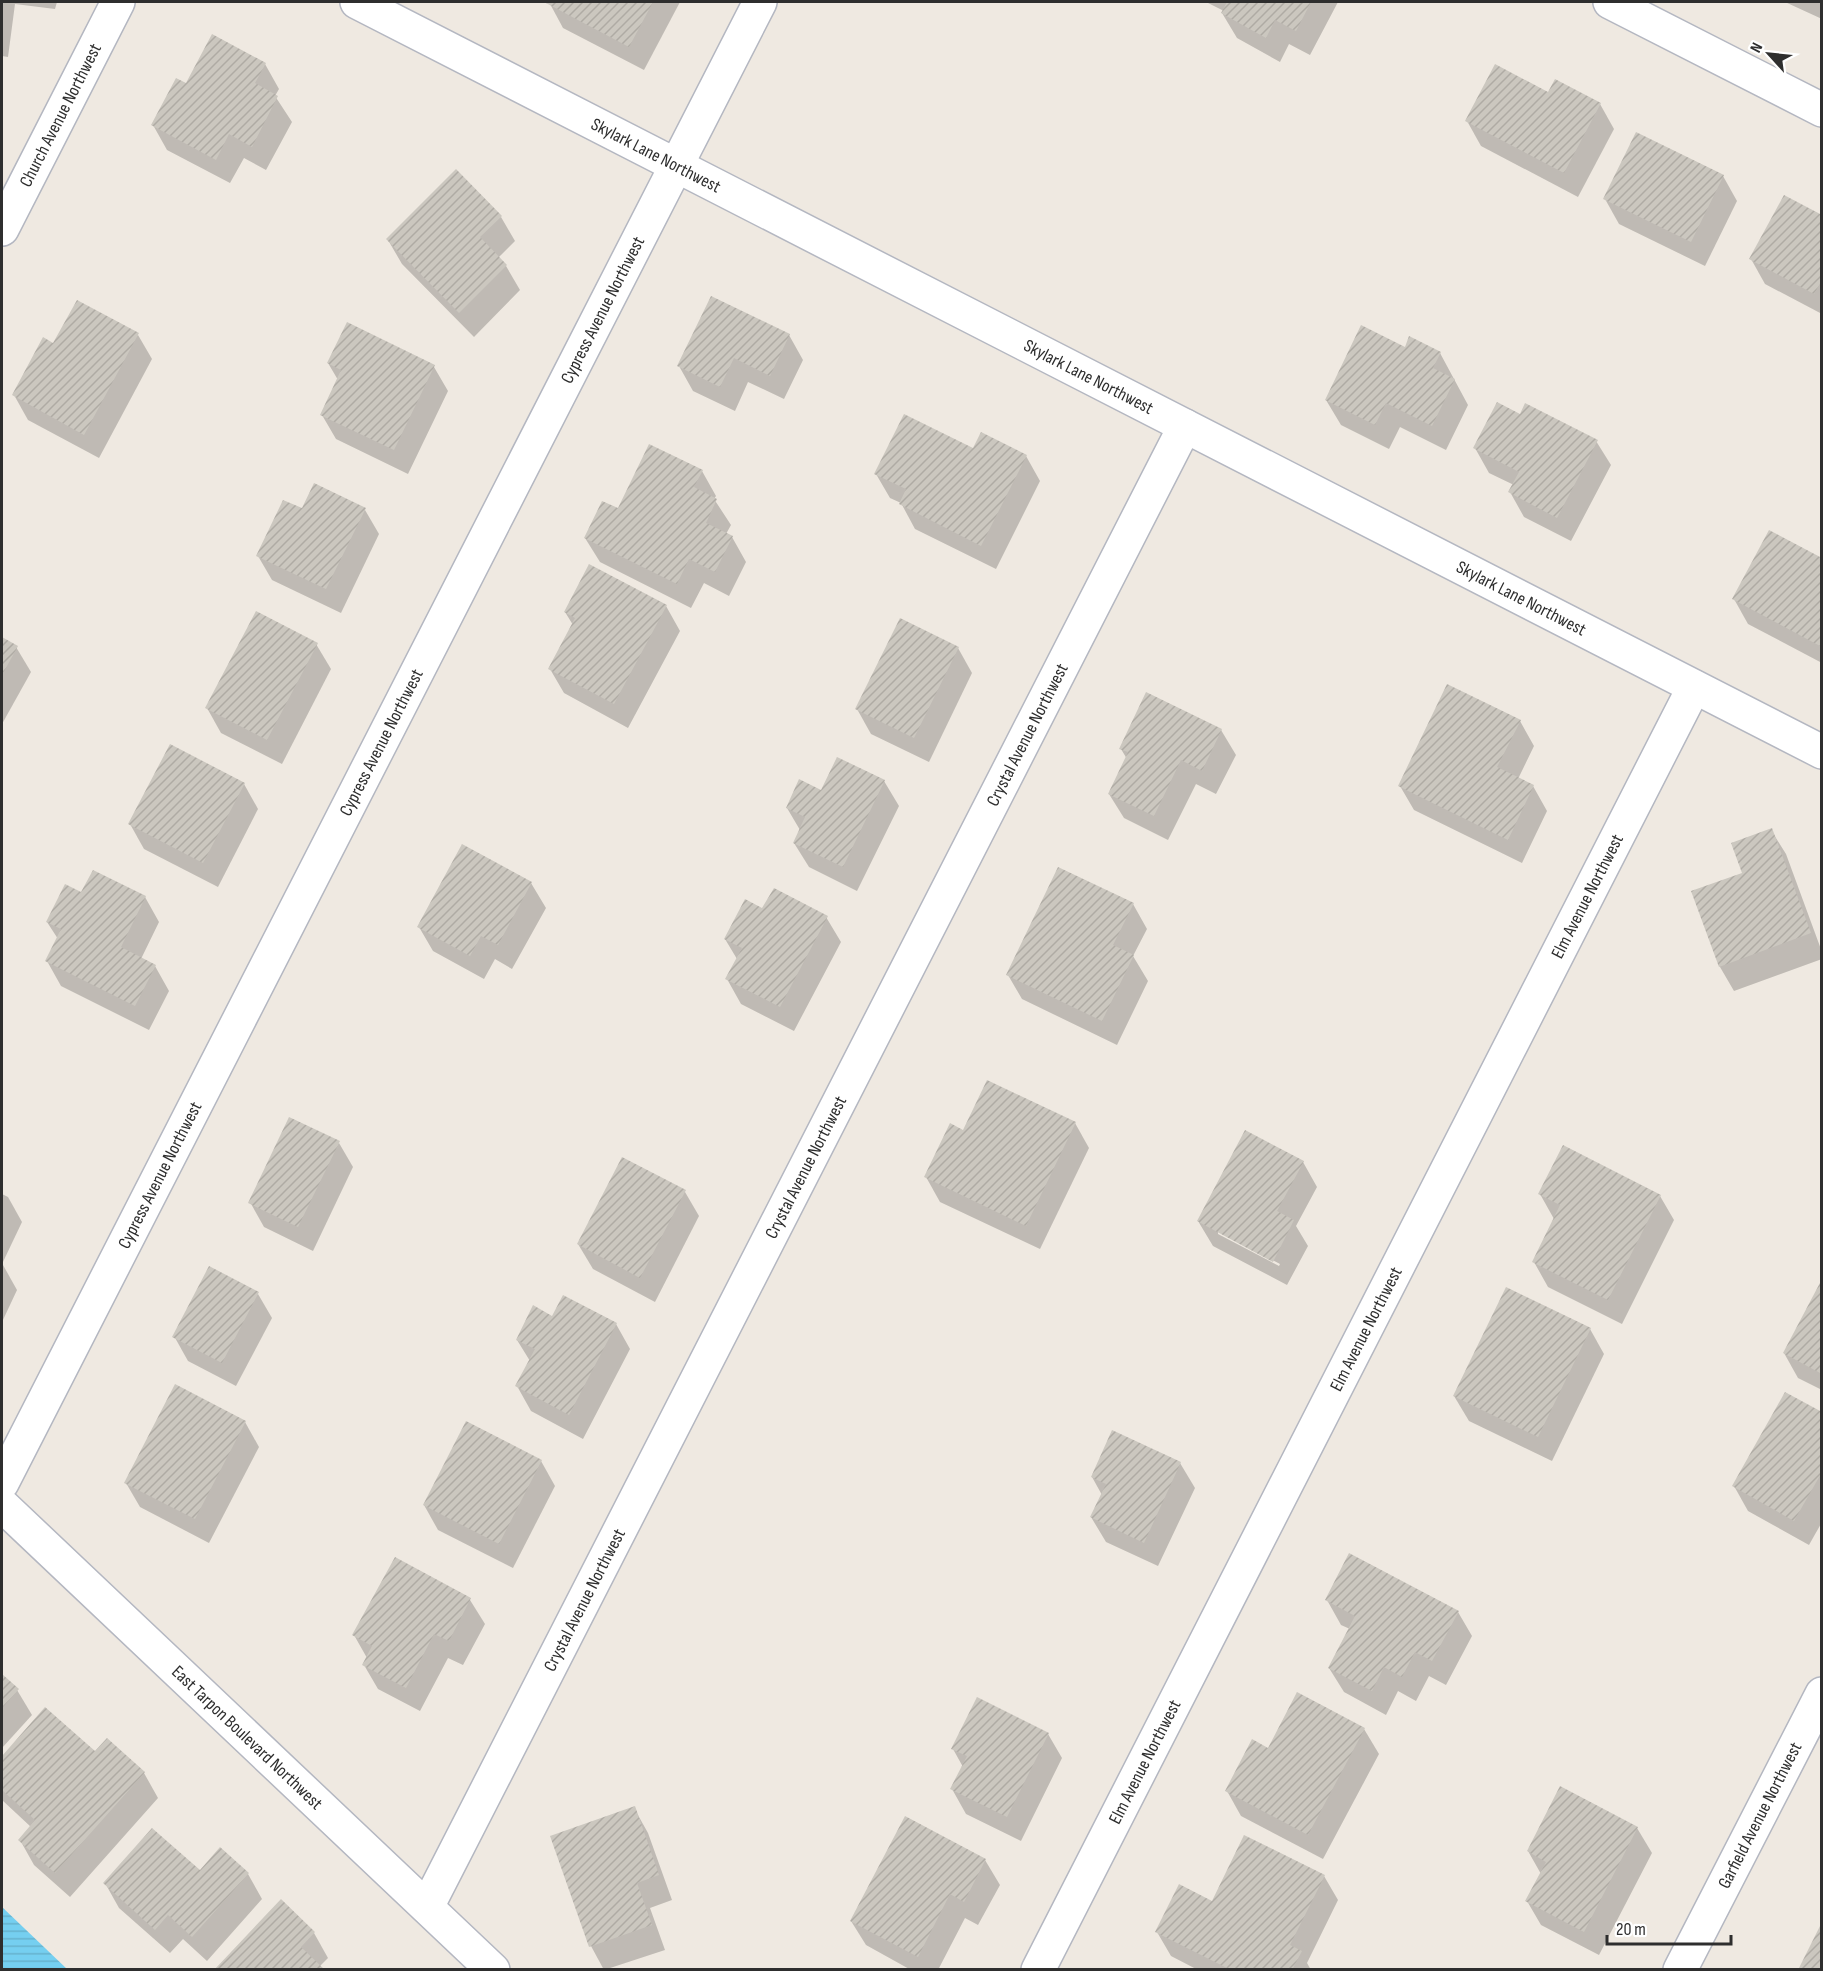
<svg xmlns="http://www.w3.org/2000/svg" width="1823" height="1971" viewBox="0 0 1823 1971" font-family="'Sofia Sans Condensed',sans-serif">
  <defs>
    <pattern id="water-rules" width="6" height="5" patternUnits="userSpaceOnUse" patternTransform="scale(1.5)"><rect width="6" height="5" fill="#75cff0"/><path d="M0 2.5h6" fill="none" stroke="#66b2ce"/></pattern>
    <pattern id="building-hatch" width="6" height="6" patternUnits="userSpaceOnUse" patternTransform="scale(1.5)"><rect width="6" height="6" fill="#cbc7bf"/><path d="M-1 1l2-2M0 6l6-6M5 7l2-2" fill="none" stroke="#afaba4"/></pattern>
  </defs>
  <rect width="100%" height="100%" fill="#efe9e1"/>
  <path fill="url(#water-rules)" d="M2,1907l65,62h-65z"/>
  <g fill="#0003" fill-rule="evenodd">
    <path d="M2,2h55l-2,7 -40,-5 -7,53 -6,-1z"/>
    <path d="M549,2h131l-36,68 -81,-42z"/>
    <path d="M1206,2h132l-28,53 -21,-11 -9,18 -43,-24 -15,-25 2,-2z"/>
    <path d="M1785,2h37v17z"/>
    <path d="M265,64l14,25 -4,7 17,26 -26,48 -22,-12 -14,25 -63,-33 -14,-25 34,-40z"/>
    <path d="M1600,104l14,25 -36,68 -97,-51 -14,-25z"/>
    <path d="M1723,176l14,25 -32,65 -86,-42 -14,-25z"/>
    <path d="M1822,216v98l-57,-30 -14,-25z"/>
    <path d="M501,217l14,24 -17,17 8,8 14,24 -46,47 -72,-73 -14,-24z"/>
    <path d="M138,335l14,24 -53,99 -71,-38 -14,-25z"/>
    <path d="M789,335l14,25 -19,39 -36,-17 -13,29 -42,-20 -14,-25z"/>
    <path d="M1405,349l35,4 28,52 -22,45 -46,-23 -11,22 -48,-24 -15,-25z"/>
    <path d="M328,363l106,4 14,24 -40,83 -72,-35 -14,-24 16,-35z"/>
    <path d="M1520,416l76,25 15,24 -40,76 -47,-24 -14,-25 4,-7 -25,-12 -14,-25z"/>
    <path d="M974,450l52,6 14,25 -44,88 -81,-40 -14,-26 -11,-5 -14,-24z"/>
    <path d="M702,471l14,25 -2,3 17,26 -5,9 6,3 14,25 -17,34 -25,-13 -13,25 -91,-46 -15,-24 33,-28z"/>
    <path d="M302,510h63l14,24 -38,79 -69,-33 -14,-24z"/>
    <path d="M1822,560v103l-74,-39 -14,-25z"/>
    <path d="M666,606l14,25 -52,97 -64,-35 -14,-24 23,-44 -8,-13z"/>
    <path d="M2,639l14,8 15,25 -29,52z"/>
    <path d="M316,644l15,25 -49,95 -61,-31 -14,-25z"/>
    <path d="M958,648l14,25 -43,89 -58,-28 -14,-25z"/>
    <path d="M1520,721l14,25 -16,33 15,7 14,25 -25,52 -108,-53 -14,-24z"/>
    <path d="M1221,730l15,25 -20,39 -20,-10 -28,56 -44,-22 -15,-24 18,-35 -6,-10z"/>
    <path d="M884,781l15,25 -42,85 -48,-24 -15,-24 6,-13 -13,-22 34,-16z"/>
    <path d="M244,784l14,25 -40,78 -74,-38 -14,-25z"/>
    <path d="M1771,830l15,24 36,98v7l-88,32 -14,-24 -27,-75 51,-18z"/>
    <path d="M463,846l68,37 15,25 -34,61 -17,-10 -11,20 -51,-28 -14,-24z"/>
    <path d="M82,894l63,3 14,25 -18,37 14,7 14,25 -20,39 -88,-44 -14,-25 11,-22 -11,-17z"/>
    <path d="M1133,904l14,25 -14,27 15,25 -31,64 -95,-46 -14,-24z"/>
    <path d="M763,910l63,7 15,25 -47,89 -53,-27 -14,-25 10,-20 -12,-20z"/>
    <path d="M1075,1123l14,25 -49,101 -100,-47 -14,-25z"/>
    <path d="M339,1143l14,24 -40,84 -49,-24 -14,-25z"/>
    <path d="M623,1159l62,33 14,24 -44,86 -62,-33 -15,-25z"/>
    <path d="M1303,1162l14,25 -21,39 12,20 -21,39 -74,-39 -15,-25zM1218,1231l62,33 -1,2 -61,-32z"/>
    <path d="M2,1194l6,3 14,25 -20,42z"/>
    <path d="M1540,1194l120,2 14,24 -52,104 -74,-37 -14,-25 20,-43z"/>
    <path d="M3,1265l14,25 -15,32v-57z"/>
    <path d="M1822,1283v107l-24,-12 -14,-25z"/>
    <path d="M258,1294l14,24 -36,68 -48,-25 -14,-25z"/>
    <path d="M552,1318l64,6 14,25 -47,90 -52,-28 -14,-25 13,-25 -13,-21z"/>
    <path d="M1590,1329l14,25 -52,107 -83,-40 -15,-25z"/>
    <path d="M1822,1414v108l-13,23 -61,-34 -14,-25z"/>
    <path d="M245,1422l14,25 -50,96 -69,-36 -14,-24z"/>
    <path d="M541,1461l14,25 -42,82 -75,-38 -14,-25z"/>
    <path d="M1180,1463l15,25 -37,78 -52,-24 -15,-25 11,-22 -10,-18z"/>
    <path d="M395,1559l75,41 15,24 -22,41 -15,-7 -28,53 -42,-22 -14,-24 3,-7 -13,-23z"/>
    <path d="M1327,1600l131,12 14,24 -26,49 -17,-9 -13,25 -18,-10 -12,24 -42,-23 -15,-24 21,-39 -9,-4z"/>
    <path d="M2,1676l15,14 15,25 -30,33z"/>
    <path d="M46,1709l49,44 49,20 14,25 -88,99 -36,-32 -14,-25 11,-13 -29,-27v-42z"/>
    <path d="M1364,1729l15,25 -56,105 -82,-43 -14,-25 42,-41z"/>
    <path d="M1048,1734l14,24 -41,83 -55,-27 -14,-25 11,-22 -10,-18z"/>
    <path d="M634,1808l14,25 24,67 -22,8 15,42 -61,20 -13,-24z"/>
    <path d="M1637,1828l15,25 -53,102 -58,-30 -14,-24 14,-27 -13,-23z"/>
    <path d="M985,1860l15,25 -22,40 -13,-7 -27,52h-27l-45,-25 -15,-24z"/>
    <path d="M200,1872l48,2 14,25 -55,62 -24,-22 -13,14 -51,-45 -14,-25z"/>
    <path d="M1324,1876l14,24 -31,63 4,7h-113l-27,-14 -14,-24 56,-29z"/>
    <path d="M281,1901l33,32 14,25 -9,9 -103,3z"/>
  </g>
  <g fill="url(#building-hatch)">
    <path d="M544,2h109l-24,45z"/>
    <path d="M1227,2h84l-15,29 -21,-11 -9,18 -45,-25z"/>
    <path d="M212,34l54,29 -11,20 23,13 -26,51 -23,-13 -13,26 -65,-35 25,-47 10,5z"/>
    <path d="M1495,64l53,28 7,-13 46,24 -37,70 -99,-52z"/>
    <path d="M1636,132l88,43 -33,67 -88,-43z"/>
    <path d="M456,169l46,47 -22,21 27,28 -48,48 -73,-74z"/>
    <path d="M1784,195l38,20v65l-8,14 -65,-35z"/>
    <path d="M711,296l79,38 -20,42 -36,-18 -14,29 -43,-21z"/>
    <path d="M77,300l62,33 -55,102 -72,-40 31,-58 10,6z"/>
    <path d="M347,322l88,43 -41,85 -74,-35 21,-45 -14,-7z"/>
    <path d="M1361,325l44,22 4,-11 32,16 -8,16 22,11 -23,47 -46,-23 -11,22 -50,-25z"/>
    <path d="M1497,402l23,12 5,-11 73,37 -41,78 -49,-26 11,-20 -46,-24z"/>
    <path d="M904,414l69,34 8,-16 46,23 -46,91 -82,-42 7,-15 -32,-15z"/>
    <path d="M649,444l54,26 -9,17 23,12 -11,24 27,13 -18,36 -26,-13 -12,25 -93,-46 18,-37 16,7z"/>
    <path d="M314,483l52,25 -40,81 -70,-33 27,-56 19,8z"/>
    <path d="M1769,530l53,28v89l-90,-48z"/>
    <path d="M589,564l78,41 -53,99 -66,-35 27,-51 -11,-6z"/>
    <path d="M256,611l62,32 -51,97 -62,-32z"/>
    <path d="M900,618l59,29 -45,91 -59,-29z"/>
    <path d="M2,637l16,9 -16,29z"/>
    <path d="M1447,684l74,36 -24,47 37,18 -26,55 -110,-54z"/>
    <path d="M1146,692l76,37 -20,42 -21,-11 -27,56 -46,-22 20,-42 -9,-3z"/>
    <path d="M170,744l75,39 -42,80 -75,-39z"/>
    <path d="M837,757l48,23 -42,87 -50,-24 12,-26 -19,-9 13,-29 22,11z"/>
    <path d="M1772,828l39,105 -92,34 -28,-76 51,-18 -11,-30z"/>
    <path d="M462,844l70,38 -34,63 -17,-9 -11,20 -53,-29z"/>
    <path d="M1058,867l76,36 -21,42 21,10 -32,66 -96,-46z"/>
    <path d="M93,870l53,26 -25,51 35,18 -21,41 -90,-45 16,-32 -15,-7 19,-38 16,8z"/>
    <path d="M774,888l54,28 -48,91 -55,-28 17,-31 -18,-9 21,-40 17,9z"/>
    <path d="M987,1080l89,42 -50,104 -102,-49 26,-54 13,7z"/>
    <path d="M289,1117l51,24 -42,86 -50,-24z"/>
    <path d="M1245,1130l59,31 -27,50 17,9 -21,42 -76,-41z"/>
    <path d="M1563,1145l98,50 -53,105 -76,-38 28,-57 -22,-11z"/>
    <path d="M622,1157l64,33 -46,88 -63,-34z"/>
    <path d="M209,1266l50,26 -37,71 -50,-26z"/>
    <path d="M1822,1279v95l-39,-21z"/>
    <path d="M1506,1287l85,41 -53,109 -85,-41z"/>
    <path d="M563,1295l54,28 -48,92 -54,-29 20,-37 -19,-9 17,-35 19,11z"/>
    <path d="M175,1384l71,37 -51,98 -71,-36z"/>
    <path d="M1785,1392l37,20v60l-28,49 -62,-35z"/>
    <path d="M466,1421l76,39 -43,84 -76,-39z"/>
    <path d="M1112,1430l69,32 -37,81 -54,-26 16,-33 -15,-7z"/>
    <path d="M1349,1553l110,58 -27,50 -17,-9 -13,25 -18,-10 -12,24 -44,-23 27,-52 -30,-16z"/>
    <path d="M395,1557l76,41 -22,43 -15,-7 -28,54 -44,-23 10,-19 -20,-11z"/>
    <path d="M2,1674l17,15 -17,19z"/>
    <path d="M1297,1692l68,36 -57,107 -83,-44 27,-52 16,9z"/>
    <path d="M977,1697l72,36 -42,84 -57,-28 17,-33 -16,-7z"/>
    <path d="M45,1707l50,44 12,-13 38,34 -90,101 -37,-33 17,-20 -33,-30v-34z"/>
    <path d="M1560,1786l78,41 -54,105 -59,-31 21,-39 -19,-11z"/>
    <path d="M635,1806l24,69 -22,8 15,42 -63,22 -39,-111z"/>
    <path d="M905,1816l81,43 -22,43 -14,-8 -32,63 -68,-36z"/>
    <path d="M152,1828l48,42 20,-23 29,26 -57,64 -24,-22 -13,15 -52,-47z"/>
    <path d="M1244,1835l81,40 -35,70 12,6 -10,19h-61l-76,-38 24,-48 33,17z"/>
    <path d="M281,1899l34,33 -14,15 24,23h-111z"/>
    <path d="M1822,1922v48h-24z"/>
  </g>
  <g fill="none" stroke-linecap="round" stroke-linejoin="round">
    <g stroke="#b4b7c1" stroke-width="36">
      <g id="minor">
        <path id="s1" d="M357,2l1465,750"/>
        <path d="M1610,2l212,108"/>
        <path id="s2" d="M2,229l116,-227"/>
        <path id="s3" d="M2,1483l758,-1481"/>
        <path id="s4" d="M2,1505l491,465"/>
        <path id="s5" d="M427,1907l758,-1481"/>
        <path id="s6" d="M1038,1970l656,-1283"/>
        <path id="s7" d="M1680,1970l142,-276"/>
      </g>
    </g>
    <use href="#minor" stroke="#fff" stroke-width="33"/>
  </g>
  <g text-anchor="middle" stroke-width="4.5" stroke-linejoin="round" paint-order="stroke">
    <g font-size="18" fill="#2e2e2e" stroke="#fff">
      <text dy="6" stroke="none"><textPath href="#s2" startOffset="128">Church Avenue Northwest</textPath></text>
      <text dy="6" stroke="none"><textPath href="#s1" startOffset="336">Skylark Lane Northwest</textPath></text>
      <text dy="6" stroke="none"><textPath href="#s3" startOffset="1318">Cypress Avenue Northwest</textPath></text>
      <text dy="6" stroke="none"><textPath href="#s1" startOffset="822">Skylark Lane Northwest</textPath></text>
      <text dy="6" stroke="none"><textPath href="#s1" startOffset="1308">Skylark Lane Northwest</textPath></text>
      <text dy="6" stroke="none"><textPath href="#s5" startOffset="1317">Crystal Avenue Northwest</textPath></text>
      <text dy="6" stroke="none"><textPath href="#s3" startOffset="832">Cypress Avenue Northwest</textPath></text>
      <text dy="6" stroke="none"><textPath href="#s6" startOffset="1206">Elm Avenue Northwest</textPath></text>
      <text dy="6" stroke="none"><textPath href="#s5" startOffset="831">Crystal Avenue Northwest</textPath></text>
      <text dy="6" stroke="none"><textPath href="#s3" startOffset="346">Cypress Avenue Northwest</textPath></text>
      <text dy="6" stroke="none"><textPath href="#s6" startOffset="720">Elm Avenue Northwest</textPath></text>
      <text dy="6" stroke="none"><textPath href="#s5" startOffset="345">Crystal Avenue Northwest</textPath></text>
      <text dy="6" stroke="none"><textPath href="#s4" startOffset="338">East Tarpon Boulevard Northwest</textPath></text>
      <text dy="6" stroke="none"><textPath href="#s6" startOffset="234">Elm Avenue Northwest</textPath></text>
      <text dy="6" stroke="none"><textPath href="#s7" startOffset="174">Garfield Avenue Northwest</textPath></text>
    </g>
  </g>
  <rect width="1823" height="1971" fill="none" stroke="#2e2e2e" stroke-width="6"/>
  <g transform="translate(1769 54) rotate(297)" stroke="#ffffff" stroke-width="4.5" paint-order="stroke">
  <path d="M0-4.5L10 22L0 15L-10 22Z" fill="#2e2e2e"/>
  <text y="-9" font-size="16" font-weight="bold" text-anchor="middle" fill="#2e2e2e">N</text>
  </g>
  <path d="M1607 1935v9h124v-9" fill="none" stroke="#2e2e2e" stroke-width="3"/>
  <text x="1616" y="1935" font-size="18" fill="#2e2e2e" stroke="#ffffff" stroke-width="4.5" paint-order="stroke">20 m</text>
</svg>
